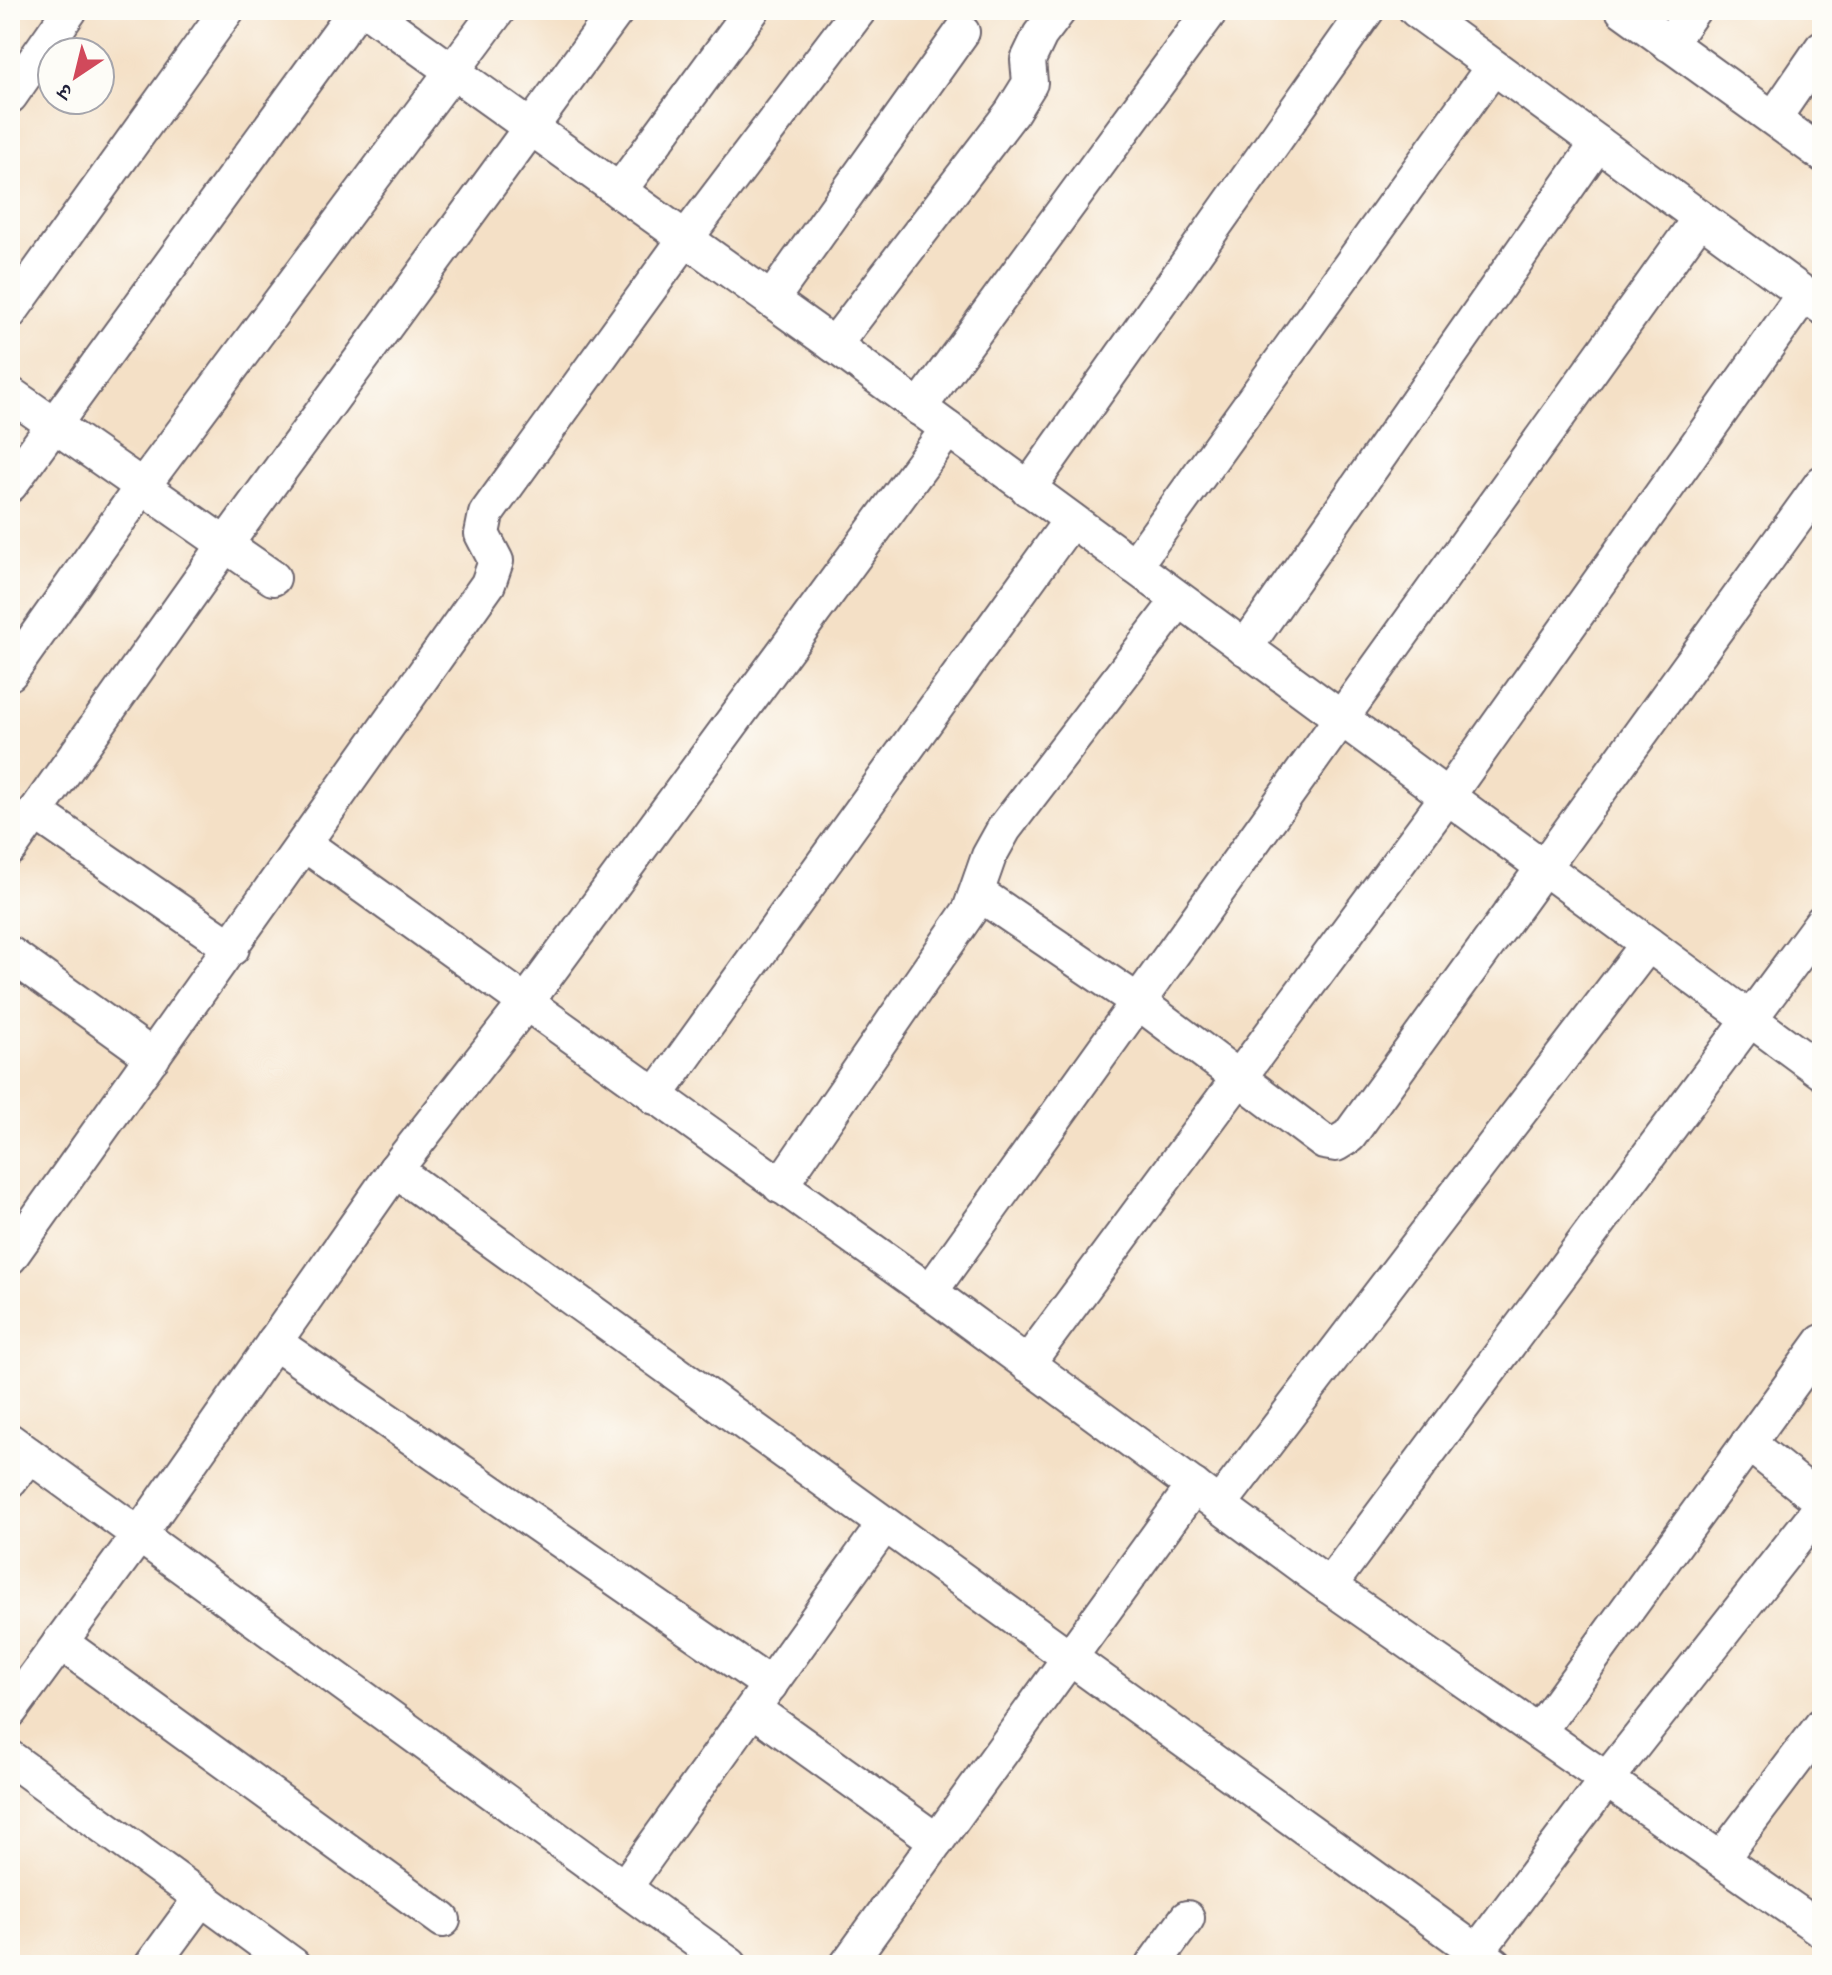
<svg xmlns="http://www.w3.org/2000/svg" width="1832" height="1975" viewBox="0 0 1832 1975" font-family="'Old Standard TT','Noto Serif Devanagari',serif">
  <rect width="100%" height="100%" fill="#fdfcf7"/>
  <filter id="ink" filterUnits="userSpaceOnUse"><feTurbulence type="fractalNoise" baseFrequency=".0125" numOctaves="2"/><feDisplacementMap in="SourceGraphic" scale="16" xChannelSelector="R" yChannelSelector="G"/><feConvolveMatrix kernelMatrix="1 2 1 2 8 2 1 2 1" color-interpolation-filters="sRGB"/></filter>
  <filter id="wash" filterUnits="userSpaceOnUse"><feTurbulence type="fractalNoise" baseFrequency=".006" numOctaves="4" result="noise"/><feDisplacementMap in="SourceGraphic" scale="32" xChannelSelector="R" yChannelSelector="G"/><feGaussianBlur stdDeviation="1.8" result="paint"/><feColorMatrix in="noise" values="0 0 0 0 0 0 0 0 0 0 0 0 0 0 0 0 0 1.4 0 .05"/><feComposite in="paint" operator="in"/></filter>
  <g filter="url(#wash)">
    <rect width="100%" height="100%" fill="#f4e0c6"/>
  </g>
  <g filter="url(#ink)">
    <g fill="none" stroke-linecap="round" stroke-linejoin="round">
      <g stroke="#6c646c" stroke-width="38">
        <g id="minor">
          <path d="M367,10l467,335 988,727"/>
          <path d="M1416,10l406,297"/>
          <path d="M1623,10l199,144"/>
          <path d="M1669,44l24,-34"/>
          <path d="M10,96l60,-86"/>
          <path d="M1774,118l48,-70"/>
          <path d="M619,191l133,-181"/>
          <path d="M771,300l191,-268"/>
          <path d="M10,312l217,-302"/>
          <path d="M834,345l178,-233 18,-29 -2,-23 12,-25 19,-25"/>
          <path d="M10,394l263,184"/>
          <path d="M919,408l292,-398"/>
          <path d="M10,485l346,-475"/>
          <path d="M1028,489l339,-479"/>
          <path d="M1134,566l359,-499"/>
          <path d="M1245,648l353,-505"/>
          <path d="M10,673l132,-186 356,-477"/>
          <path d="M35,812l197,136"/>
          <path d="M306,845l624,447 399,294 493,344"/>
          <path d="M10,848l215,-303 392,-535"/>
          <path d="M978,893l159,108 187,141 12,2 13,-8 473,-653"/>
          <path d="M10,954l143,103"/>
          <path d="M655,1097l416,-577"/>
          <path d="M395,1170l1100,795"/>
          <path d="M780,1186l190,-276 19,-54 15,-27 175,-229"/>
          <path d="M10,1257l478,-673 8,-23 -14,-27 4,-20 200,-276 173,-228"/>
          <path d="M930,1292l770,-1074"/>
          <path d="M274,1342l496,343"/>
          <path d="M1027,1364l420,-567 357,-503"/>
          <path d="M10,1441l720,524"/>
          <path d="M1748,1443l74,59"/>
          <path d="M10,1480l19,-25"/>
          <path d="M1219,1505l429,-561"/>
          <path d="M1329,1586l493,-664"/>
          <path d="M60,1642l383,278"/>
          <path d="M753,1709l184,132"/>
          <path d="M10,1711l129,-176 256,-365 130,-166 423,-575"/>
          <path d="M1539,1731l283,-389"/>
          <path d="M10,1758l283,207"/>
          <path d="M1721,1859l101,-134"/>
          <path d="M624,1888l260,-363"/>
          <path d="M1477,1952l130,-173 215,-273"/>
          <path d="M152,1965l50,-68"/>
          <path d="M847,1965l347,-479"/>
          <path d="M1153,1965l34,-47"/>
        </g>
      </g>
      <use href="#minor" stroke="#fff" stroke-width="34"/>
    </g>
  </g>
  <rect width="1832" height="1975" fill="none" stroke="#fdfcf7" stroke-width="40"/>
  <g transform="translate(76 76) rotate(215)"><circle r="38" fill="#fdfcf7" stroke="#a5a5ac" stroke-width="2"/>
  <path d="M0-6L14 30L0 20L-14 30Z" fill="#d1495b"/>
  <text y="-12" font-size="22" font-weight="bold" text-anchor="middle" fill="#22223b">उ</text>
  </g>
</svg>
